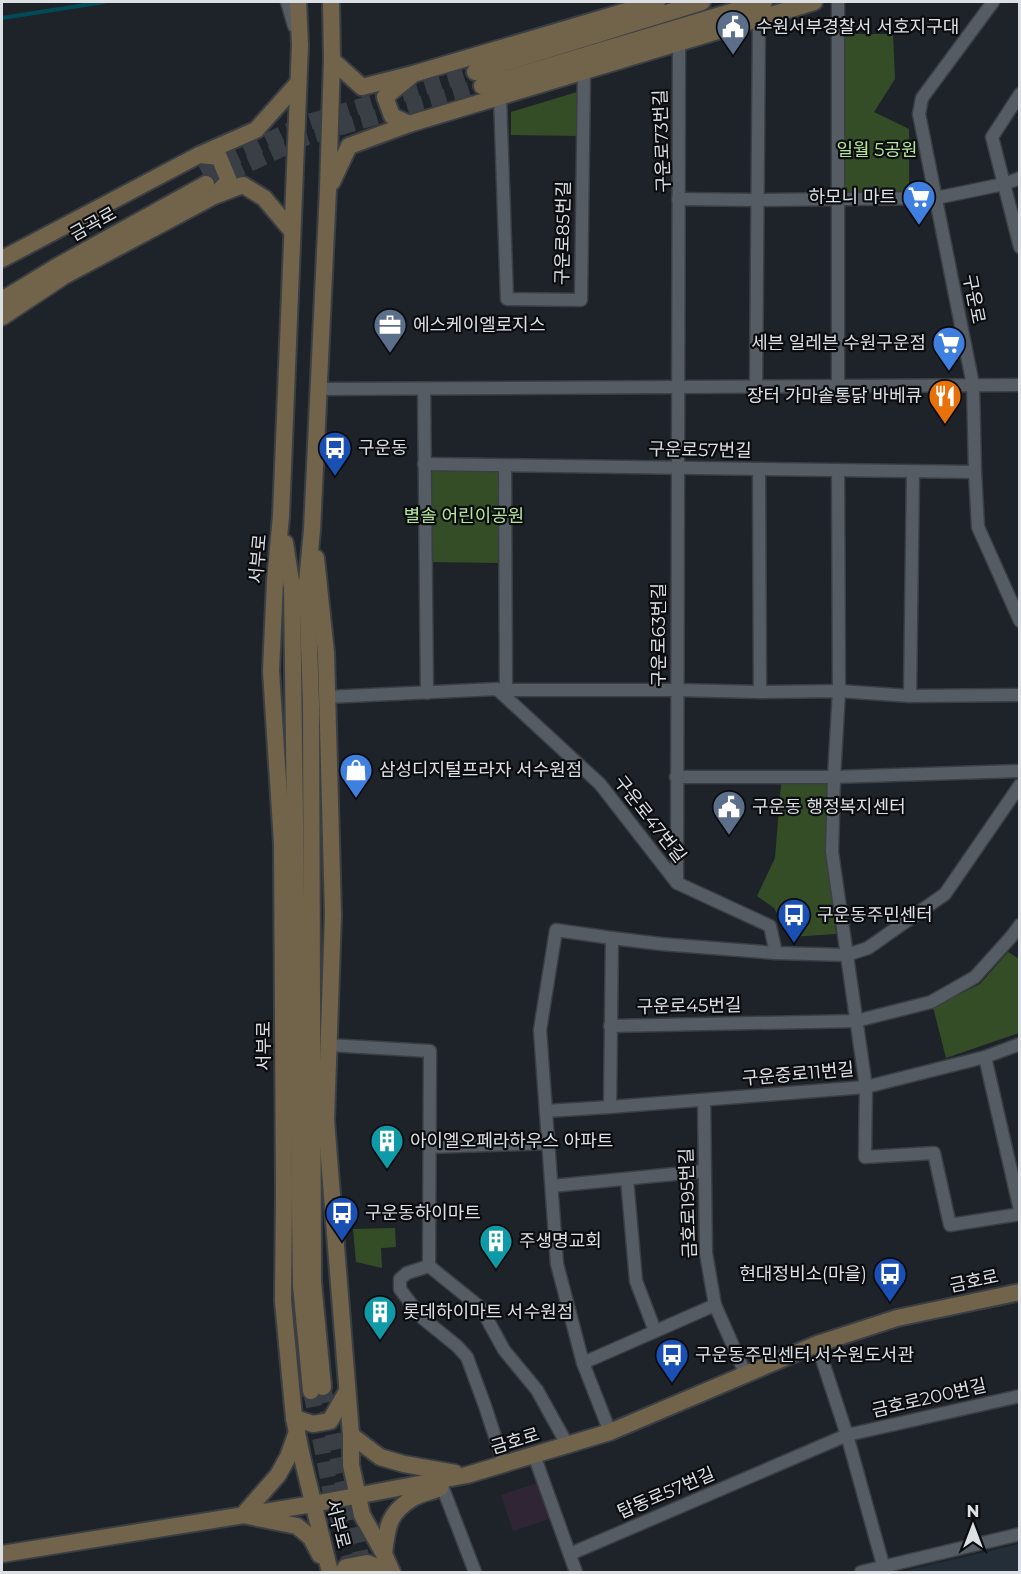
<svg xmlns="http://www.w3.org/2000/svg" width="1021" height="1574" viewBox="0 0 1021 1574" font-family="Montserrat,'Noto Sans KR',sans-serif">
  <rect width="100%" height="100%" fill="#1e2329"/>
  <path fill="#2f2534" d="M540,1482l12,36 -39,13 -12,-36z"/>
  <path fill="#242e38" d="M1019,1544v28h-119z"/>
  <g fill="#354d27">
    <path d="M843,34h50l2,45 -21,33 35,17v64l-65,3z"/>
    <path d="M577,92v44l-66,-1v-23z"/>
    <path d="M429,469h72l-1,94 -72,-1z"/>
    <path d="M828,782l-1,71 9,81 -46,3 -16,-29 -17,-12 18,-38 6,-74z"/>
    <path d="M1008,952l11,7v74l-73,25 -13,-51 47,-23z"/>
    <path d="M395,1228l1,19 -15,1 1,20 -26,-6 -3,-33z"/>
  </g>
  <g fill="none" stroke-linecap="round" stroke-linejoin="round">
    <path stroke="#004b58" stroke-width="4" d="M2,18l102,-16"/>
    <g stroke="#3a3f45" stroke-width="16" stroke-dasharray="16 8" stroke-linecap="butt">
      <path d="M202,173l103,-50 170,-51"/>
      <path d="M206,184l101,-47 175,-51"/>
      <path d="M323,1387l21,102 21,83"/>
      <path d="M311,1391l19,98 23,83"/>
    </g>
    <g stroke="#3b3f44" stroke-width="15">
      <g id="street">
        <path d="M287,2l7,24"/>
        <path d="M838,2v384"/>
        <path d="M993,2l-71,96 -3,16 54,271 2,87 3,55 42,94"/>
        <path d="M1020,94l-28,43 28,110"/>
        <path d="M500,97l7,202 74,1 3,-229"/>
        <path d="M678,199l79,1 179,-2 68,-14 16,-6"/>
        <path d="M756,387l3,-369"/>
        <path d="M318,389l702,-4"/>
        <path d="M424,389l3,304"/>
        <path d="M424,464l551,8"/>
        <path d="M505,466l1,224"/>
        <path d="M759,469l1,223"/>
        <path d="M838,470l1,221 -5,86 -2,75 34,235 -1,70 69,-4 16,72 70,-11"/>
        <path d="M497,689l103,95 77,99 93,43 6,27"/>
        <path d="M910,696l3,-224"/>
        <path d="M327,697l170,-8 9,1h171l83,2 79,-1 71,5 110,-1"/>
        <path d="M676,777h158l186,-6"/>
        <path d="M677,883l2,-841"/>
        <path d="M610,1026l246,-5 75,-19 44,-25 36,-40 9,-12"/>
        <path d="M328,1045l102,6 -1,215"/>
        <path d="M985,1057l35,153"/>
        <path d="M704,1100l2,153 9,52 31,70"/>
        <path d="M610,1107l2,-169"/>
        <path d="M546,1111l64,-4 256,-20 119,-30 35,-13"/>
        <path d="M430,1147l119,-4"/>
        <path d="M627,1179l9,102 19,50"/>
        <path d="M552,1186l153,-15"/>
        <path d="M429,1266l-22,7 -7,6v10l20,27 37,30 10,11 18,49 19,58"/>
        <path d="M429,1266l52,42 23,42 33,40 31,56"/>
        <path d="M817,1344l30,91 38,137"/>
        <path d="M583,1363l132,-58"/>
        <path d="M610,1432l-27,-69 -26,-99 -17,-234 16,-100 56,8 49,6 115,9 71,2 21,-7 77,-54 75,-109"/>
        <path d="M534,1455l42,117"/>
        <path d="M442,1486l33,86"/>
        <path d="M570,1554l277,-119 173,-39"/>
        <path d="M861,1572l159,-38"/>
      </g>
    </g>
    <g stroke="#3b3f44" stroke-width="20">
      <g id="secondary">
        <path d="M298,2l2,43 -19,471 -6,65 -4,90 11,172 2,349 -1,109 11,117 8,39 28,115"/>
        <path d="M332,60l30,27 51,-13 244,-72"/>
        <path d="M475,72l227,-70"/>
        <path d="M482,86l282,-84"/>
        <path d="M409,124l-17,-8 -7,-19 25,-20"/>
        <path d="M200,155l19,2 10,24 -14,14"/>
        <path d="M332,182l17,-36 60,-22 405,-122"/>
        <path d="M2,259l197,-104 57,-25 42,-47"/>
        <path d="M2,300l54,-33 150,-83"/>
        <path d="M2,317l62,-41 150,-80 29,-11 21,13 28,33"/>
        <path d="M285,543l7,45 9,697 10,106"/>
        <path d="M316,558l10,95 7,262 -7,205 25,315v30l11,50 22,39 8,18"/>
        <path d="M323,1387l-10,-105 -2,-577 -4,-123 5,-52 16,-341 4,-129 -1,-58"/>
        <path d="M294,1418l19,6 17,-3 16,-28"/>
        <path d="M297,1432l-9,25 -10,18 -35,40 54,11 14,12 9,17"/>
        <path d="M351,1435l29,22 24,7 51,9"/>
        <path d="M2,1554l311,-50 154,-29 143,-43 207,-88 80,-26 123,-26"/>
        <path d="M384,1554c3,-27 4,-41 29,-56 8,-5 18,-6 27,-10"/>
        <path d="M343,1572l3,-5 21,-4 24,9"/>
      </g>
    </g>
    <use href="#street" stroke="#565c63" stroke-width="12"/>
    <use href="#secondary" stroke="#72644b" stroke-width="16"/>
  </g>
  <defs>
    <g id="civic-pin" transform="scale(1.725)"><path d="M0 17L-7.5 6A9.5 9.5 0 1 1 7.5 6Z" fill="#5c6f8a" stroke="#0a0c0f"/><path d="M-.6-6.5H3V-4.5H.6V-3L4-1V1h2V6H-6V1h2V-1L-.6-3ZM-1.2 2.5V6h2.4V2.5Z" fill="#fff"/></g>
    <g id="supermarket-pin" transform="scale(1.725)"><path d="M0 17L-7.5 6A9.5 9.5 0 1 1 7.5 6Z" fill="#3f7fe0" stroke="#0a0c0f"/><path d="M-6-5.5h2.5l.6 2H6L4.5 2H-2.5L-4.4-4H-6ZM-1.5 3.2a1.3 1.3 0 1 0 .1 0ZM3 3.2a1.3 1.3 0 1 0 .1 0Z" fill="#fff"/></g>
    <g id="office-pin" transform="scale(1.725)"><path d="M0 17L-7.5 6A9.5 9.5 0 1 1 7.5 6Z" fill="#5c6f8a" stroke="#0a0c0f"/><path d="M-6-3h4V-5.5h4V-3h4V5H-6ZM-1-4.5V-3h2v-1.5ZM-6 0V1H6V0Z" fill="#fff"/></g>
    <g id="restaurant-pin" transform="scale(1.725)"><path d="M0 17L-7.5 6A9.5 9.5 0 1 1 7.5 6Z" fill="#e8710a" stroke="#0a0c0f"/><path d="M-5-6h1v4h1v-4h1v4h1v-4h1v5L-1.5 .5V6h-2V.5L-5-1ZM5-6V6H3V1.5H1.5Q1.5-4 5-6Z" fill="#fff"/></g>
    <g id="bus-pin" transform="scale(1.725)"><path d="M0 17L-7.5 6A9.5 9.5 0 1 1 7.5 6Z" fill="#1a4fb4" stroke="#0a0c0f"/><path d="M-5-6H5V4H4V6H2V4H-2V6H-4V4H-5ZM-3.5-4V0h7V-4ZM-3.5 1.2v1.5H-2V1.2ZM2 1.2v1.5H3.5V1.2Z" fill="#fff"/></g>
    <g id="shop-pin" transform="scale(1.725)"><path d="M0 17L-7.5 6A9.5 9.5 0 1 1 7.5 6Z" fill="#3f7fe0" stroke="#0a0c0f"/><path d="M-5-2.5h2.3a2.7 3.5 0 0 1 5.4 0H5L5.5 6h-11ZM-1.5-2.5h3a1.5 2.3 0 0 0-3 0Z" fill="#fff"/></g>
    <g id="building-pin" transform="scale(1.725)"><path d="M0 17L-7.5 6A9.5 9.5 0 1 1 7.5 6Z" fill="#0f9aa8" stroke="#0a0c0f"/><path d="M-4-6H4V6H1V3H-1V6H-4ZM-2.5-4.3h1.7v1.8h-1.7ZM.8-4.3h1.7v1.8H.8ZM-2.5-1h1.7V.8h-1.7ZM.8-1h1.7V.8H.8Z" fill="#fff"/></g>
  </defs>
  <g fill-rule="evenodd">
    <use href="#civic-pin" x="733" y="27"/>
    <use href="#supermarket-pin" x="919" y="197"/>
    <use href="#office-pin" x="390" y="325"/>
    <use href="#supermarket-pin" x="949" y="343"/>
    <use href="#restaurant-pin" x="945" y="396"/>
    <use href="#bus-pin" x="335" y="448"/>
    <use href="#shop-pin" x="356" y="770"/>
    <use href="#civic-pin" x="729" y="807"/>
    <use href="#bus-pin" x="794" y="915"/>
    <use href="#building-pin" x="387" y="1141"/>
    <use href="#bus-pin" x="342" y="1213"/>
    <use href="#building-pin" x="496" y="1241"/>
    <use href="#bus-pin" x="890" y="1274"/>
    <use href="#building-pin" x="380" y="1312"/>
    <use href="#bus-pin" x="672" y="1355"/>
  </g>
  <g text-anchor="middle" stroke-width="4.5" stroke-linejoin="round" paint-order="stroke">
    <g font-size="18" fill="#dce0e4" stroke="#0a0c0f" text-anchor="start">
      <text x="756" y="33">수원서부경찰서 서호지구대</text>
      <text x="896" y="203" text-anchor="end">하모니 마트</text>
      <text x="413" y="331">에스케이엘로지스</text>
      <text x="926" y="349" text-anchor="end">세븐 일레븐 수원구운점</text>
      <text x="922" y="402" text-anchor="end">장터 가마솥통닭 바베큐</text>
      <text x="358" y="454">구운동</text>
      <text x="379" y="776">삼성디지털프라자 서수원점</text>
      <text x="752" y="813">구운동 행정복지센터</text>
      <text x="817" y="921">구운동주민센터</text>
      <text x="410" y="1147">아이엘오페라하우스 아파트</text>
      <text x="365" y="1219">구운동하이마트</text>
      <text x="519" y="1247">주생명교회</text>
      <text x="867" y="1280" text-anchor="end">현대정비소(마을)</text>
      <text x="403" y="1318">롯데하이마트 서수원점</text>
      <text x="695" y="1361">구운동주민센터.서수원도서관</text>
    </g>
    <g font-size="18" fill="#dce0e4" stroke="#0a0c0f">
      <text transform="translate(662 141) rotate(-92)" y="6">구운로73번길</text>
      <text transform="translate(93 224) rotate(-29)" y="6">금곡로</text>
      <text transform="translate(563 233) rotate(-89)" y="6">구운로85번길</text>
      <text transform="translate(974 299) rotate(79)" y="6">구운로</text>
      <text transform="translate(700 450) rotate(1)" y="6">구운로57번길</text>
      <text transform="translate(258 559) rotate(-85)" y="6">서부로</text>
      <text transform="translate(659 635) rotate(-90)" y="6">구운로63번길</text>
      <text transform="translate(650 819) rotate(52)" y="6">구운로47번길</text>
      <text transform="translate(689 1006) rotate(-1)" y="6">구운로45번길</text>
      <text transform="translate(264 1046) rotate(-90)" y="6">서부로</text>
      <text transform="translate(798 1074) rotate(-5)" y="6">구운중로11번길</text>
      <text transform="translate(688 1203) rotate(-92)" y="6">금호로195번길</text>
      <text transform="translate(974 1281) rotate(-12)" y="6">금호로</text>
      <text transform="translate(929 1398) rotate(-13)" y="6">금호로200번길</text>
      <text transform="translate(515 1441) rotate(-17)" y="6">금호로</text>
      <text transform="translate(666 1493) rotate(-23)" y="6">탑동로57번길</text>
      <text transform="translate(338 1524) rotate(76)" y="6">서부로</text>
    </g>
    <g font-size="18" fill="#b3e497" stroke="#0a0c0f">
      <text x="877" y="156">일월 5공원</text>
      <text x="464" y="522">별솔 어린이공원</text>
    </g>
  </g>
  <rect width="1021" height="1574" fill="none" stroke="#dce0e4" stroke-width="6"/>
  <g transform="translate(973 1526)" stroke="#0a0c0f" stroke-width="4.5" paint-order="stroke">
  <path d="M0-4.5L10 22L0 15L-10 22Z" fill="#dce0e4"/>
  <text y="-9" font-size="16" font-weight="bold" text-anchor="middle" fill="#dce0e4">N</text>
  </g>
</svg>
